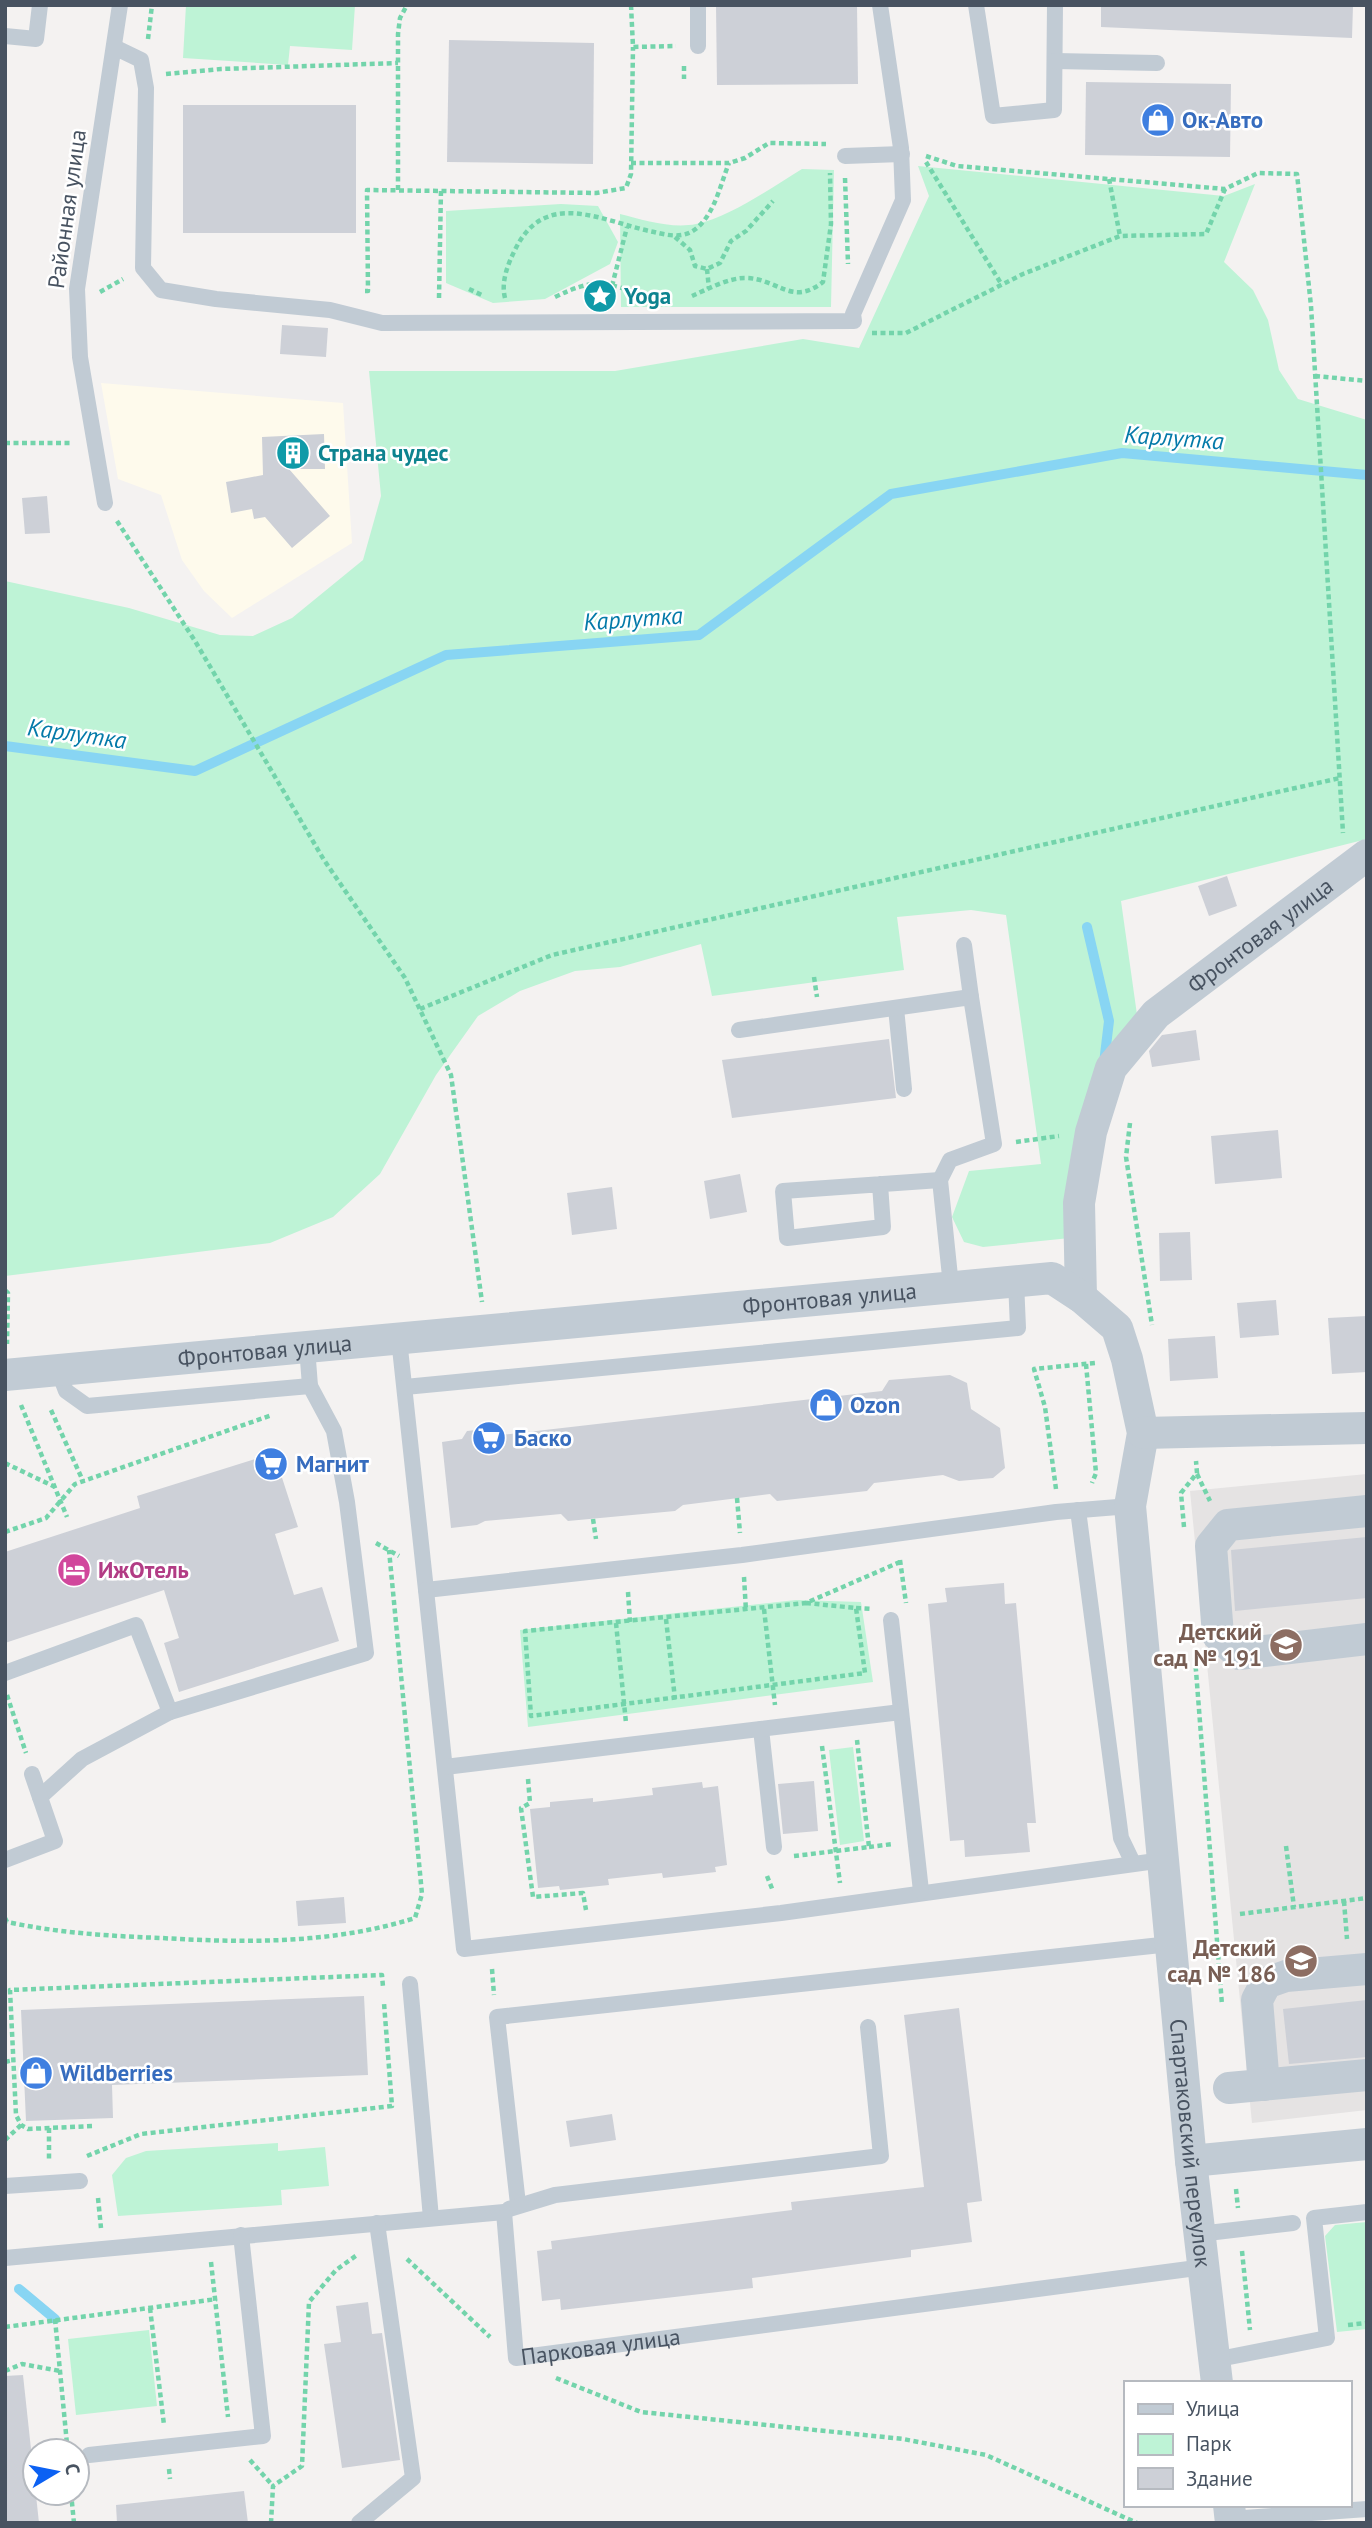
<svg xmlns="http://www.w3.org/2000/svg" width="1372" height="2528" viewBox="0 0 1372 2528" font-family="'PT Sans',sans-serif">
  <rect width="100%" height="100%" fill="#f4f2f1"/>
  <path fill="#fefaec" d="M101,383l242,20 9,140 -120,75 -28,-27 -22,-31 -21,-65 -43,-16z"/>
  <path fill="#e5e3e3" d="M1367,1474v636l-115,13 -62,-632z"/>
  <g fill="#bef3d6">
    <path d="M186,5h169l-3,45 -62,-4 -2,19 -105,-7z"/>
    <path d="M918,166l306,30 31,-12 -31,78 29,28 15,30 11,50 19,29 69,21v419l-246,62 18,128 -69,209 -87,9 -19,-5 -12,-25 17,-46 72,-7 -35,-249 -35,-5 -74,7 7,53 -192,26 -11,-52 -81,23 -45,4 -55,20 -42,25 -42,59 -56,99 -47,43 -63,26 -265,33v-695l124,27 91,27 33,1 39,-18 71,-58 18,-64 -12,-125h246l188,-32 56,9 70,-152z"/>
    <path d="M802,169l32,1 -3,137h-210l-1,-93c23,6 52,15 76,10 35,-7 76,-37 106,-55z"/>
    <path d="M561,204l37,2 20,36 -8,22 -65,35 -52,4 -47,-20v-72z"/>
    <path d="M796,1600l65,2 12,80 -345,45 -8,-97z"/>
    <path d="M853,1747l11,94 -24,4 -11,-95z"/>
    <path d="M278,2143v8l47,-4 4,39 -48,4 1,15 -164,11 -6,-41 14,-17 20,-7z"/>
    <path d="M1367,2222v107l-30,3 -12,-96 10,-11z"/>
    <path d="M149,2330l8,76 -81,9 -8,-76z"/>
  </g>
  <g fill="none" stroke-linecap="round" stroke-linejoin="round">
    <g stroke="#88d5f3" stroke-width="10">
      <path d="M5,746l190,25 251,-116 253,-20 192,-141 231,-41 245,22"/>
      <path d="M1087,927l22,94 -5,42"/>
      <path d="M19,2289l36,30"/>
    </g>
  </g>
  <g fill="#cdd0d7">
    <path d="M716,5h141l1,79 -141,1z"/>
    <path d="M1101,5h252l-1,33 -251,-11z"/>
    <path d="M449,40l145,3 -1,121 -146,-2z"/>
    <path d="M1086,82l145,2 -1,73 -145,-2z"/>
    <rect x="183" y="105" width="173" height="128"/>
    <path d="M282,325l46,3 -2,29 -46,-3z"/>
    <path d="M324,434l1,35h-36l41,47 -38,32 -27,-31 -11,2 -2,-10 -21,4 -5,-31 37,-7 -1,-38z"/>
    <path d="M47,496l3,37 -25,1 -3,-36z"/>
    <path d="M1227,876l10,30 -28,10 -11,-30z"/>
    <path d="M1196,1030l4,30 -48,7 -3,-16 13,-16z"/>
    <path d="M889,1039l7,59 -164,20 -10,-58z"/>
    <path d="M1278,1130l4,48 -67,6 -4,-48z"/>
    <path d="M740,1174l7,38 -37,7 -6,-38z"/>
    <path d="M612,1187l5,42 -45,6 -5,-42z"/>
    <path d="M1190,1232l2,48 -32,1 -1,-48z"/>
    <path d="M1276,1300l3,35 -39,3 -3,-35z"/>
    <path d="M1367,1316v56l-35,2 -4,-56z"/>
    <path d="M1215,1336l3,42 -48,3 -2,-42z"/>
    <path d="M950,1375l17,8 4,26 29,19 5,40 -12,10 -34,3 -16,-6 -69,8 -7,8 -90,10 -7,-7 -87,11 -8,6 -107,10 -7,-7 -76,7 -8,4 -26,3 -9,-86 20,-3 5,-8 29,-3 5,7 381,-44 7,-11z"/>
    <path d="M274,1453l24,74 -23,7 19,61 28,-8 17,54 -160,51 -15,-49 15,-5 -15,-48 -159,53v-91l135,-44 -3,-12z"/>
    <path d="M1367,1537v61l-132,13 -4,-61z"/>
    <path d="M1004,1583l1,21 11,-1 20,220h-9l3,29 -65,5 -1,-17 -14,1 -22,-237 19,-2 -2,-14z"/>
    <path d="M814,1781l4,50 -35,3 -5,-50z"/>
    <path d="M702,1782l1,6 15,-2 9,79 -12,2 1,5 -53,6 -1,-5 -54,6 1,6 -49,5 -1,-4 -21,2 -8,-79 20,-2v-5l43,-4v4l60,-7 -1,-7z"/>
    <path d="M344,1897l2,26 -48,3 -2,-25z"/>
    <path d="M364,1996l4,79 -256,10 1,33 -87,3 -5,-111z"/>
    <path d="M1367,2000v57l-78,7 -6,-55z"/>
    <path d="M959,2008l23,193 -15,2 5,39 -61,8v7l-159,21 1,10 -192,22 -1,-11 -18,2 -5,-50 15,-2 -1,-8 241,-31 -1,-8 133,-15 -20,-172z"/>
    <path d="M612,2114l4,26 -46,7 -4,-26z"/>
    <path d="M368,2302l4,32 10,-1 18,127 -58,8 -18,-124 17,-2 -5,-36z"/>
    <path d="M23,2375l16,148h-34v-147z"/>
    <path d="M244,2491l4,32h-131l-1,-18z"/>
  </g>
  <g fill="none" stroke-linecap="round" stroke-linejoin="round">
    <g stroke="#73d4ab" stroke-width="4.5" stroke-dasharray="5 3.5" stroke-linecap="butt">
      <path d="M631,5l2,42 43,-1"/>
      <path d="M148,39l4,-34"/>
      <path d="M684,66v13"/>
      <path d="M166,74l55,-5 177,-6"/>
      <path d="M926,156l31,10 268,23 33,-16 39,1 14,132 32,527"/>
      <path d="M926,162l76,123"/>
      <path d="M631,163h98l16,-5 24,-15 57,1"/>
      <path d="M845,178l3,86"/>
      <path d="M1109,179l11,57"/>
      <path d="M398,190v-156l2,-16 7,-13"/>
      <path d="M675,237l15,13 5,16 12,3 13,-6 11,-22 15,-10 27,-30"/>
      <path d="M707,269l2,20"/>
      <path d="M612,286l15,-59"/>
      <path d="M469,289l15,7"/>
      <path d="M365,291h3l-1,-101 229,3 30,-5 5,-14 2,-127"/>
      <path d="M100,292l23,-13"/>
      <path d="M692,296c16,-7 36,-18 53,-18 33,0 46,29 78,4l8,-58 -1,-51"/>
      <path d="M555,297c41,-20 49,-14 91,-2"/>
      <path d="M439,298l2,-109"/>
      <path d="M505,298c-4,-15 2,-32 9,-46 30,-66 89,-30 140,-20 12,3 26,6 37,0 23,-13 29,-47 38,-69"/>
      <path d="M872,333h34l117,-59 97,-38 86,-2 19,-45"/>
      <path d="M1315,376l52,5"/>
      <path d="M5,443h65"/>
      <path d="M117,521l78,120 129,219 81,118 46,97 31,227"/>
      <path d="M814,977l3,20"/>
      <path d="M420,1009l132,-54 788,-177"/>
      <path d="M1130,1123l-4,34 26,168"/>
      <path d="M1016,1142l43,-6"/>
      <path d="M5,1290l3,3 -1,51"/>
      <path d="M1086,1364l10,109 -4,10"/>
      <path d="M21,1405l46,112"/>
      <path d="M51,1410l32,71"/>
      <path d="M5,1463l50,24"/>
      <path d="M1197,1474l13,27"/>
      <path d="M1056,1489l-11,-82 -11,-38 61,-6"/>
      <path d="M737,1498l3,35"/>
      <path d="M593,1519l3,20"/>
      <path d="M1184,1527l-3,-34 16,-20 -1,-12"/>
      <path d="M5,1532l41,-14 29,-34 197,-69"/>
      <path d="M376,1543l23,13"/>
      <path d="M900,1560l6,43"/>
      <path d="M744,1577l2,34"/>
      <path d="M628,1592l2,30"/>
      <path d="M806,1603l50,5 9,65 -334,43 -6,-85 281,-28 94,-41"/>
      <path d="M856,1608l16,1"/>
      <path d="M764,1609l11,96"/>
      <path d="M666,1619l9,80"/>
      <path d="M616,1623l10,100"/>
      <path d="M1195,1658l27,347"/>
      <path d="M7,1695l19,58"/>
      <path d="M822,1746l18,137"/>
      <path d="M528,1779l2,24 -9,5 12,89 50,-4 3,17"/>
      <path d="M1286,1846l8,61"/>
      <path d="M869,1847l24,-3"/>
      <path d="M794,1856l75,-9 -12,-107"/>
      <path d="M767,1876l6,15"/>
      <path d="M1344,1901l3,38"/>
      <path d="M1240,1914l127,-16"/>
      <path d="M5,1918l2,4c52,11 102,14 154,16 86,5 171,6 254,-20l7,-24 -33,-344"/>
      <path d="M492,1969l2,26"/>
      <path d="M5,2062l9,-2"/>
      <path d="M92,2126l-64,3 -7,-4 -5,-10 -6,-125 372,-15 1,12"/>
      <path d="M49,2128v34"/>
      <path d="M5,2140l16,-15"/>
      <path d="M87,2156l54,-22 251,-28 -8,-103"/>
      <path d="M1236,2189l2,19"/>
      <path d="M98,2198l3,30"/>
      <path d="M1242,2251l8,79"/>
      <path d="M407,2259l83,78"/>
      <path d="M211,2262l17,155"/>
      <path d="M150,2308l14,117"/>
      <path d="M55,2319l12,125"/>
      <path d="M1348,2325l19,-2"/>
      <path d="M5,2327l212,-28"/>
      <path d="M5,2371l17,-7 38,7"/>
      <path d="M556,2378l85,34 262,27 83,16 151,68"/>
      <path d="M250,2460l23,26"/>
      <path d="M169,2469l1,10"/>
      <path d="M71,2493l3,30"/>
      <path d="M271,2523l2,-37 29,-20 7,-164 27,-32 21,-15"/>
    </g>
    <g stroke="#c1cbd4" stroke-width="16">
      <path d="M698,5v41"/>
      <path d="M976,5l17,111 61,-6 1,-105"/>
      <path d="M5,36l31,3 4,-34"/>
      <path d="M114,47l27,13 5,28 -3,180 18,22 55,9 114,11 52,13 472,-2 -1,-7 50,-114 -2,-52 -21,-143"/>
      <path d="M1055,61l102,2"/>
      <path d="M845,156l57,-2"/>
      <path d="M105,503l-25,-146 -3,-68 43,-284"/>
      <path d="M964,945l7,52"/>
      <path d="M896,1008l8,81"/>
      <path d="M739,1030l232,-33 23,147 -44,16 -10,20 11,106"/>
      <path d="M880,1184l3,43 -96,11 -4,-47 157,-11"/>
      <path d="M399,1339l27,251 316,-35 314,-43 74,-6"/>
      <path d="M307,1347l3,39"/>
      <path d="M405,1387l613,-59 -2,-47"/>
      <path d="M1078,1510l43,328 12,25"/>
      <path d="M426,1590l38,359 317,-36 382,-53"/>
      <path d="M891,1620l30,271"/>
      <path d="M5,1673l131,-48 34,87 196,-59 -19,-151 -13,-71 -24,-45 -223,20 -21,-15 -8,-21"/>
      <path d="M761,1729l13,118"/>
      <path d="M445,1767l456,-55"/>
      <path d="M40,1797l42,-38 88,-47"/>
      <path d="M5,1860l50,-19 -23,-67"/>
      <path d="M410,1984l21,234"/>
      <path d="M5,2186l75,-5"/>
      <path d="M518,2204l-21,-187 673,-73"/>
      <path d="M509,2209l46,-14 326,-39 -13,-129"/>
      <path d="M1199,2234l94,-11"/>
      <path id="s1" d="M5,2258l499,-46 12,146 688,-91"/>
      <path d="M1214,2360l113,-22 -13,-120 53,-6"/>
      <path d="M89,2455l174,-19 -22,-201"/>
      <path d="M1230,2519l137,-10"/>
      <path d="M359,2523l54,-45 -36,-255"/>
    </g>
    <g stroke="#c1cbd4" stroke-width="32">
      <path id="s2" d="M1081,1297l-2,-94 12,-71 20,-64 45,-54 211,-159"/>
      <path id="s3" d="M5,1375l1047,-97 29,19 36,31 10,31 16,74 -13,73 61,655 26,222"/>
      <path d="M1143,1433l224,-5"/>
      <path d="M1367,1511l-139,14 -17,21 7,89 21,19 128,-15"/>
      <path d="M1264,2085l-7,-85 9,-17 20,-7 81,-7"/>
      <path d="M1229,2088l138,-13"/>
      <path d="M1191,2161l176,-17"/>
      <path d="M1229,2505l2,18"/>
    </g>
  </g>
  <defs>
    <g id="shop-disc" transform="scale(1.75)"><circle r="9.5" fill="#3f7fe0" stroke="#fff"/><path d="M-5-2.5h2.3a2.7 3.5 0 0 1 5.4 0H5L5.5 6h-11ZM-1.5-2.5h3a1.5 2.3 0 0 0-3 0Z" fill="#fff"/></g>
    <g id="sight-disc" transform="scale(1.75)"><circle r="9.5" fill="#0f9aa8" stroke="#fff"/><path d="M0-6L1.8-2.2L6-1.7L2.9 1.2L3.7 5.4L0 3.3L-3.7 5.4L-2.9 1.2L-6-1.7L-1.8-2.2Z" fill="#fff"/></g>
    <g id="building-disc" transform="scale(1.75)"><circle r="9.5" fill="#0f9aa8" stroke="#fff"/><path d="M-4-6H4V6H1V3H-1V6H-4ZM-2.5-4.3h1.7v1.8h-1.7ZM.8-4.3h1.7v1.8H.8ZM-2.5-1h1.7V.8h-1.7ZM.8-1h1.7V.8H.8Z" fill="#fff"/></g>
    <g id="supermarket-disc" transform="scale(1.75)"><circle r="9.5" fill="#3f7fe0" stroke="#fff"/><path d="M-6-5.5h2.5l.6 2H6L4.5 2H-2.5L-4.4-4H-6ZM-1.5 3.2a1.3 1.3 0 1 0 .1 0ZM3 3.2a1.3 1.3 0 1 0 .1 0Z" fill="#fff"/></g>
    <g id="hotel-disc" transform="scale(1.75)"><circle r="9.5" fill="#d1479c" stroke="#fff"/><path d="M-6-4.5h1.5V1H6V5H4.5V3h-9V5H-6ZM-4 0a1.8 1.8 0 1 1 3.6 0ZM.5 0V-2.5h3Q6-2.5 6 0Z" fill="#fff"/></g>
    <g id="school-disc" transform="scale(1.75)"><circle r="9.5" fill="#8d6e63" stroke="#fff"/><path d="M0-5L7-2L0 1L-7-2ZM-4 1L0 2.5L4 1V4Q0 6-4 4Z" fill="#fff"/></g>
  </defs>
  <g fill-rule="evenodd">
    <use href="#shop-disc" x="1158" y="120"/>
    <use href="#sight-disc" x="600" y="296"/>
    <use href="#building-disc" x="293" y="453"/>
    <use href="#shop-disc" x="826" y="1405"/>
    <use href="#supermarket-disc" x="489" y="1438"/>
    <use href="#supermarket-disc" x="271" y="1464"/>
    <use href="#hotel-disc" x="74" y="1570"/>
    <use href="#school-disc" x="1286" y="1645"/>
    <use href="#school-disc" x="1301" y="1961"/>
    <use href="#shop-disc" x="36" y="2073"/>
  </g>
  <g text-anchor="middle" stroke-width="5" stroke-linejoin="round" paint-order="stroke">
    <g font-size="23" font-weight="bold" fill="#366cbe" stroke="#fff" text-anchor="start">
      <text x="1182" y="128">Ок-Авто</text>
      <text x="850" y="1413">Ozon</text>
      <text x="514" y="1446">Баско</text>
      <text x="296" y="1472">Магнит</text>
      <text x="60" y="2081">Wildberries</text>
    </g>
    <g font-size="23" fill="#485361" stroke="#fff">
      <text transform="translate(67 209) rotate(-82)" y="8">Районная улица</text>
      <text dy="8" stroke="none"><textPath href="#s2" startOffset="434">Фронтовая улица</textPath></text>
      <text dy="8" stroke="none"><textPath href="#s3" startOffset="828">Фронтовая улица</textPath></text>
      <text dy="8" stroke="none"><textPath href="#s3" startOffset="261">Фронтовая улица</textPath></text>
      <text dy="8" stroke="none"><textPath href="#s3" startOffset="1956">Спартаковский переулок</textPath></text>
      <text dy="8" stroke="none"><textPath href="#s1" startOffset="733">Парковая улица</textPath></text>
    </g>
    <g font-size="23" font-weight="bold" fill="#0d838f" stroke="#fff" text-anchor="start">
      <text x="624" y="304">Yoga</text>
      <text x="318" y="461">Страна чудес</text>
    </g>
    <g font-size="23" font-weight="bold" fill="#b23c85" stroke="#fff" text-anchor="start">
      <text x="98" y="1578">ИжОтель</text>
    </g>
    <g font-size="23" font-weight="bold" fill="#785e54" stroke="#fff" text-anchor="end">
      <text x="1262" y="1640">Детский<tspan x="1262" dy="26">сад № 191</tspan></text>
      <text x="1276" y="1956">Детский<tspan x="1276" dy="26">сад № 186</tspan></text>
    </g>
    <g font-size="24" font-style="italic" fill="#047aa9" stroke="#fff">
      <text transform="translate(1174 438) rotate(4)" y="8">Карлутка</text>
      <text transform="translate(633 619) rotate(-4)" y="8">Карлутка</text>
      <text transform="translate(77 734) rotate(8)" y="8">Карлутка</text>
    </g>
  </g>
  <rect width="1372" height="2528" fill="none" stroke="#485361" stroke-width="14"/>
  <rect x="1124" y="2381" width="228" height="126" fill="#ffffff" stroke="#b6bac0" stroke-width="2"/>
  <rect x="1138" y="2404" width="35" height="10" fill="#c1cbd4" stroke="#b6bac0" stroke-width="2"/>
  <text x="1186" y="2416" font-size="21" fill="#485361">Улица</text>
  <rect x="1138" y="2434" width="35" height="21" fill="#bef3d6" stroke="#b6bac0" stroke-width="2"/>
  <text x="1186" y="2451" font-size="21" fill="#485361">Парк</text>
  <rect x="1138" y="2468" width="35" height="21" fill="#cdd0d7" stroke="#b6bac0" stroke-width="2"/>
  <text x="1186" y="2486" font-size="21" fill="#485361">Здание</text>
  <g transform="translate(56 2472) rotate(80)"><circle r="33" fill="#ffffff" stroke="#b6bac0" stroke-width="2"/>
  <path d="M0-5L12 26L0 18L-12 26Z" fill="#0c61f3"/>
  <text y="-10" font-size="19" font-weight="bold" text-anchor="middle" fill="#485361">С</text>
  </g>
</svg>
